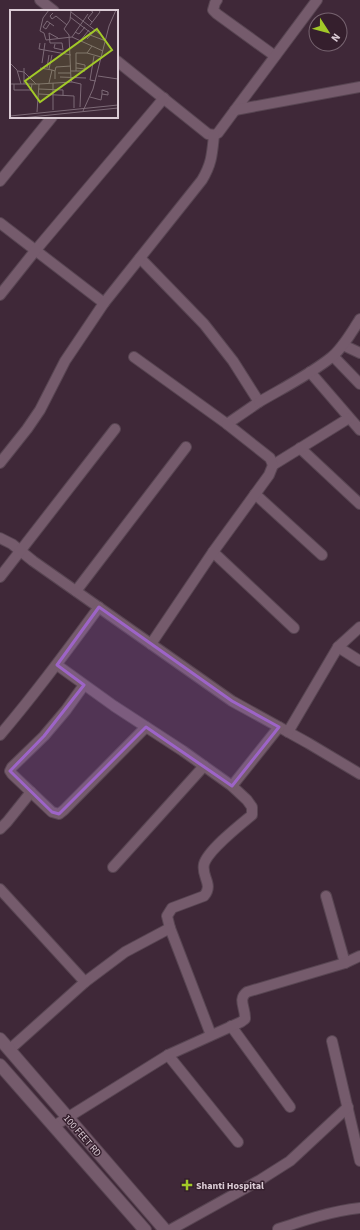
<svg xmlns="http://www.w3.org/2000/svg" width="360" height="1230" viewBox="0 0 360 1230" font-family="'Source Sans 3',sans-serif">
  <rect width="100%" height="100%" fill="#3f2838"/>
  <g fill="none" stroke-linecap="round" stroke-linejoin="round">
    <g stroke="#584552" stroke-width="12">
      <g id="street">
        <path d="M40,0l14,11"/>
        <path d="M217,0l-2,3 -2,7 4,4 58,42"/>
        <path d="M117,61l91,73 6,1 4,-2 17,-23 82,-110"/>
        <path d="M235,110l125,-23"/>
        <path d="M0,181l52,-64"/>
        <path d="M0,223l104,80"/>
        <path d="M0,295l35,-44 129,-153"/>
        <path d="M343,345l17,8"/>
        <path d="M333,356l27,28"/>
        <path d="M134,357l93,67 32,-22 -26,-41 -29,-37 -64,-66"/>
        <path d="M310,372l50,58"/>
        <path d="M259,402c24,-14 52,-28 74,-46 11,-10 19,-24 27,-37"/>
        <path d="M300,448l60,56"/>
        <path d="M0,463l27,-34 13,-19 25,-49 39,-58 98,-123c10,-17 10,-26 12,-45"/>
        <path d="M273,465l76,-47"/>
        <path d="M255,494l67,61"/>
        <path d="M0,538l12,6 21,17 199,140 76,42 52,31"/>
        <path d="M213,552l81,76"/>
        <path d="M0,577l115,-148"/>
        <path d="M76,591l110,-144"/>
        <path d="M151,644l62,-92 56,-77 4,-10 -3,-7 -43,-34"/>
        <path d="M338,647l22,14"/>
        <path d="M57,665l57,41 69,45 49,35 15,14 5,7v8c-12,10 -44,35 -48,49 -3,13 10,20 0,32l-32,12 -5,8 3,12"/>
        <path d="M84,685l-18,25 -22,26 -32,31 -2,4 2,3 40,38 7,2 5,-4 82,-83"/>
        <path d="M288,732l50,-85 22,-20"/>
        <path d="M0,735c35,-41 67,-84 99,-128"/>
        <path d="M232,786l47,-59"/>
        <path d="M0,829l7,-7 24,-30"/>
        <path d="M113,867l91,-101"/>
        <path d="M0,889l85,93"/>
        <path d="M326,896l19,67"/>
        <path d="M231,1026l59,81"/>
        <path d="M332,1041l28,120"/>
        <path d="M9,1050l76,-68 40,-30 45,-24 41,107"/>
        <path d="M168,1055l70,87"/>
        <path d="M54,1126l114,-71 73,-33 4,-3c1,-10 -8,-20 2,-27l98,-29 15,-7"/>
        <path d="M278,1229c27,-9 54,-18 82,-21"/>
        <path d="M170,1230l90,-50 30,-19 58,-54"/>
      </g>
    </g>
    <g stroke="#584552" stroke-width="14">
      <g id="secondary">
        <path d="M0,1039l165,191"/>
        <path d="M0,1065l145,165"/>
      </g>
    </g>
    <use href="#street" stroke="#755b6c" stroke-width="10"/>
    <use href="#secondary" stroke="#755b6c" stroke-width="12"/>
  </g>
  <path fill="#9d64c7" fill-opacity="0.2" stroke="#9d64c7" stroke-width="3" stroke-linejoin="round" d="M99,607l133,94 47,26 -47,59 -86,-59 -87,87 -7,-2 -42,-41 34,-35 40,-51 -27,-20z"/>
  <path fill="#a2c928" stroke="#351f2d" stroke-width="1.5" d="M185 1179h4v4h4v4h-4v4h-4v-4h-4v-4h4z"/>
  <g text-anchor="middle" stroke-width="3" stroke-linejoin="round" paint-order="stroke">
    <g font-size="10" fill="#dbccd5" stroke="#351f2d">
      <text transform="translate(83 1135) rotate(49)" y="4">100 FEET RD</text>
    </g>
    <g font-size="10" font-weight="bold" fill="#dbccd5" stroke="#351f2d" text-anchor="start">
      <text x="196" y="1189">Shanti Hospital</text>
    </g>
  </g>
  <g transform="translate(10 10)">
    <rect width="108" height="108" fill="#3f2838"/>
    <path fill="none" stroke="#7d6a77" stroke-width="1" d="M39,0l-6,8 -3,13 4,2 2,7 26,-3 16,-23M61,0l-1,10 -6,9 5,6 2,45 1,2 9,2 -1,23M80,0l3,2 -5,6 4,4M61,2l29,22M43,3l-3,3 2,3 4,-3 11,9M60,7l21,16M40,13l-4,6 -3,-2 4,-6 7,5M80,15l10,-13 -1,-2M65,22l4,2 6,-7M80,25l16,6M62,27l31,14M77,29l8,-9M70,31l9,-11M30,33l-1,6 32,6M45,34l-1,4 9,2 -1,-7h-12l-1,-10 9,5M82,36l-5,7 14,4M84,46l-4,24 6,1M0,53l7,7 4,14M32,53l3,-20M66,53l9,2v4l-9,-1M30,58l12,2M37,58l2,-13M39,59l3,-14M8,61l6,1 12,12M45,61l1,-4 15,-1M61,61h14M66,61v-18h11M48,63h13M88,66l20,3M50,67l26,1M39,73l3,-13 3,1v8M0,74h29l-2,28M4,74v6h17l1,-6M14,74v-16M29,74l33,-2M29,79l24,1v6M29,84l35,2v12M80,87l11,3 1,-6v-4l6,2v3l-6,-1M43,100v-27M73,101l10,-22 16,-63 7,-16M0,106l108,-11M11,108l97,-10"/>
    <path fill="#a2c928" fill-opacity="0.15" stroke="#a2c928" stroke-width="2" d="M87,19l15,21 -72,52 -15,-21z"/>
    <rect width="108" height="108" fill="none" stroke="#dbccd5" stroke-width="2"/>
  </g>
  <g transform="translate(328 32) rotate(126)"><circle r="19" fill="#351f2d" stroke="#776470"/>
  <path d="M0-3L7 15L0 10L-7 15Z" fill="#a2c928"/>
  <text y="-6" font-size="11" font-weight="bold" text-anchor="middle" fill="#dbccd5">N</text>
  </g>
</svg>
